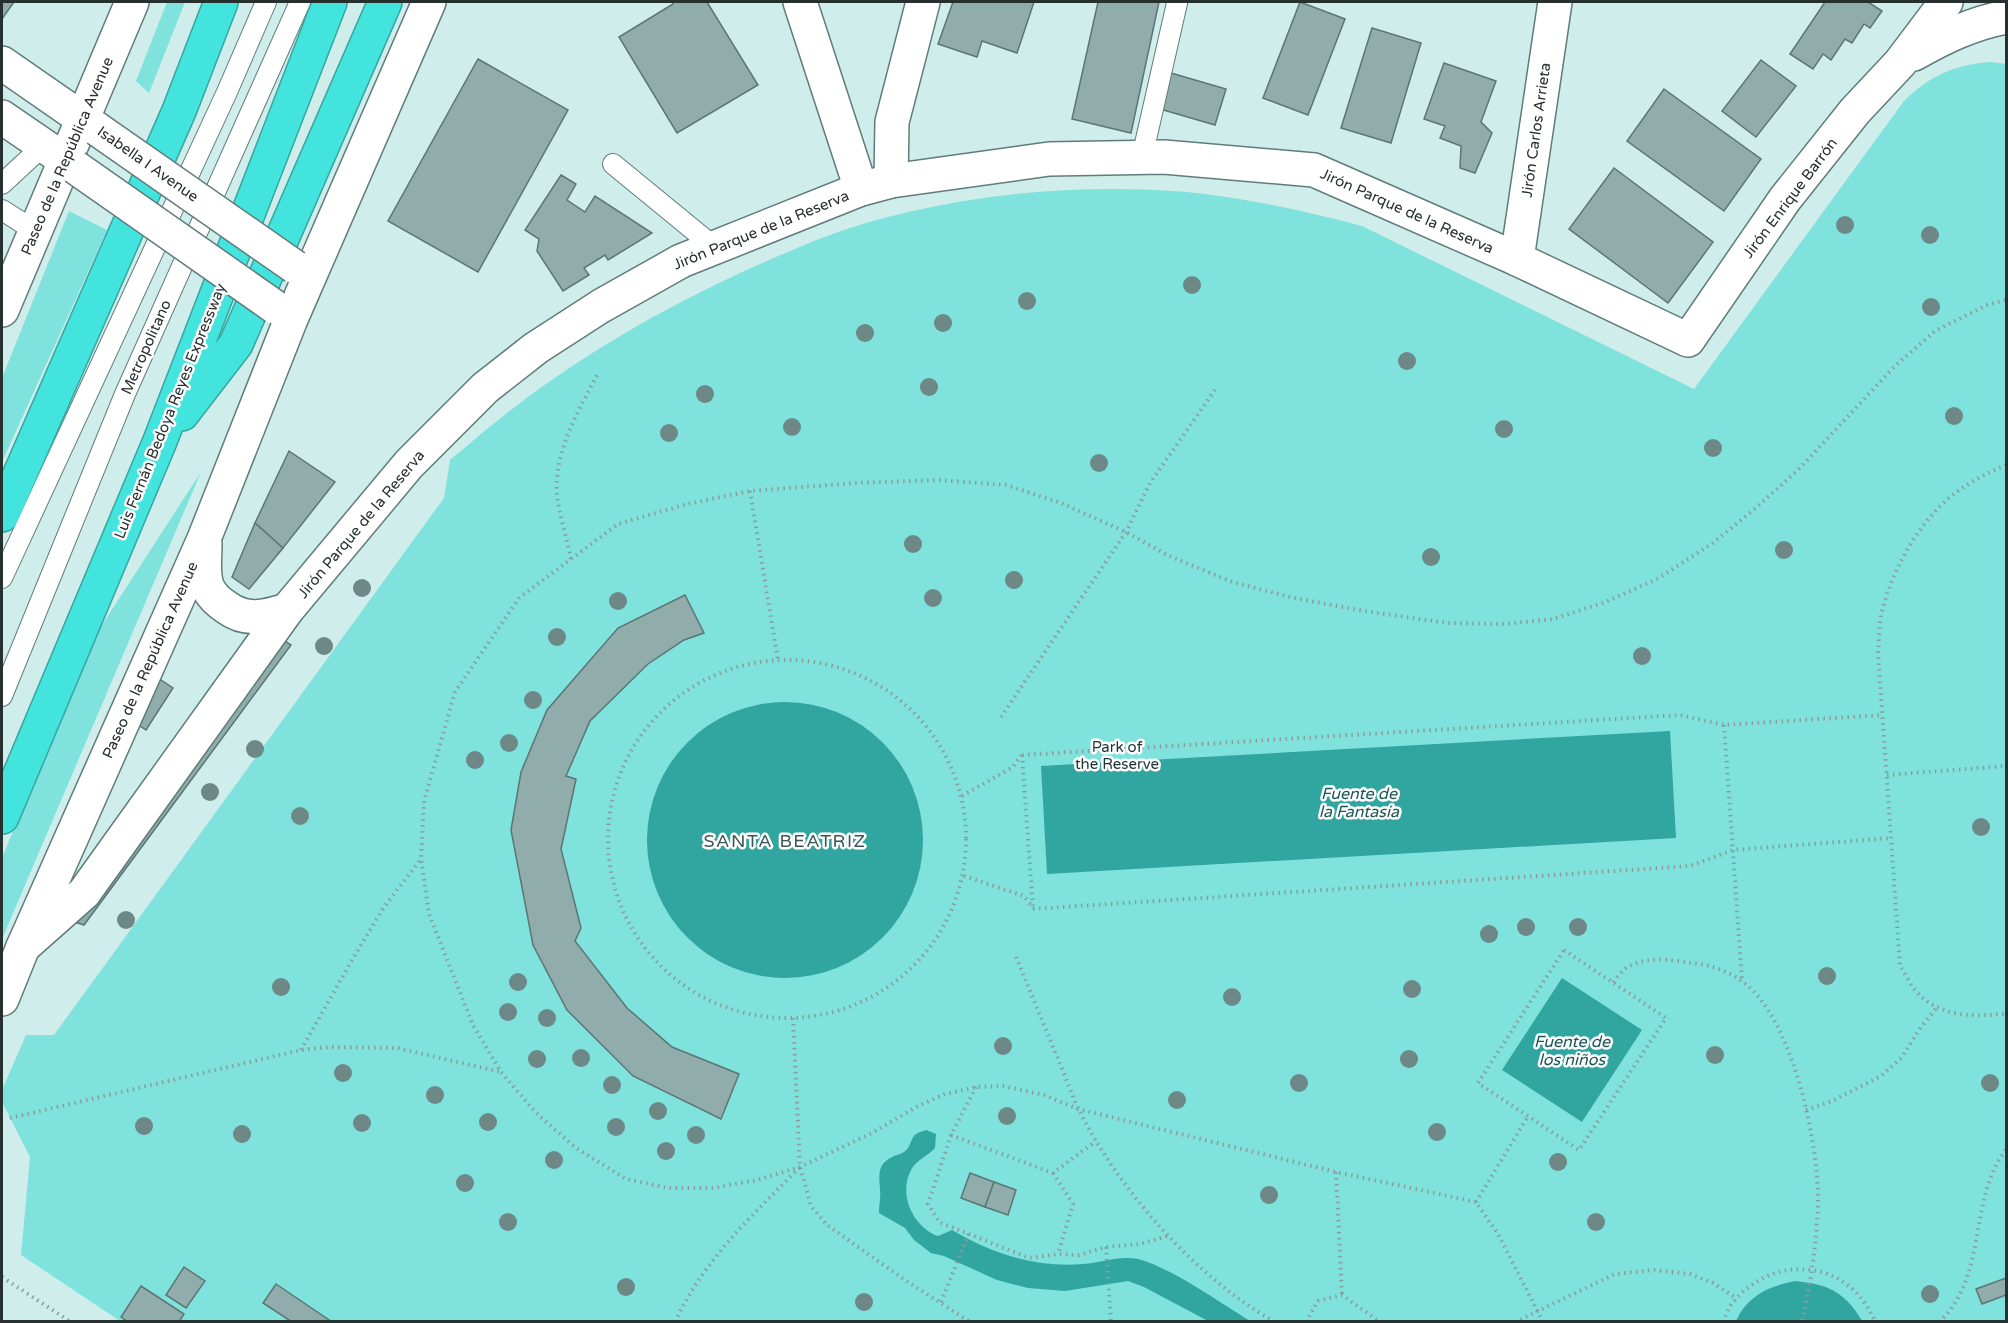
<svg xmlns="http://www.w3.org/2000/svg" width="2008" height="1323" viewBox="0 0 2008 1323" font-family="'Varela Round',sans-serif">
  <rect width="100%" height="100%" fill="#cfedeb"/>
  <g fill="#7fe2dd">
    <path d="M167,2h18l-36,91 -13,-12z"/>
    <path d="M1991,62l15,2v1257h-1886l-99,-66 9,-98 -28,-55v-12l24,-55h28l390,-537 6,-38c22,-18 43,-37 65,-53 77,-59 163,-107 252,-146 27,-12 55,-24 83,-33 107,-34 225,-45 337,-36 60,6 117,19 175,34l332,163 210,-288c25,-25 52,-37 87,-39z"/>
    <path d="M69,211l38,19 -105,232v-84z"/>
    <path d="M201,472l-199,467v-81l91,-219z"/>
  </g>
  <g fill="#31a5a0">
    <circle cx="785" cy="840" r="138"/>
    <path d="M1670,731l6,107 -629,36 -6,-108z"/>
    <path d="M1562,978l80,52 -60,92 -80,-52z"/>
    <path d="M926,1130l10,4 -1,14c-7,8 -19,12 -24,22 -13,24 2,57 27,66l14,-6c40,24 85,38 131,34 18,-1 36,-9 55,-5 34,9 81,43 112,62h-42l-64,-34 -16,-6 -63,10 -37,-3 -31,-8 -53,-24 -13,-3 -17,-13 -9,-12 -26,-15c0,-8 2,-16 1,-24 -1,-13 -3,-25 12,-32 6,-3 12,-3 16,-9 7,-12 2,-13 18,-18z"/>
    <path d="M1795,1281c33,3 50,11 67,40h-126c11,-25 33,-35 59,-40z"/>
  </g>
  <g fill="#90adab" stroke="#5b7674" stroke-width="1.5">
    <path d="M2,2h12l-12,17z"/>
    <path d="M673,2h34l51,83 -81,48 -58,-96 54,-33z"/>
    <path d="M953,2h81l-17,51 -35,-12 -5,16 -39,-13z"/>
    <path d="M1098,2h61l-28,131 -59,-14z"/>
    <path d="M1300,2l45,17 -37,96 -45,-17z"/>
    <path d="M1825,2h43l14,9 -12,17 -6,-4 -12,19 -7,-4 -14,21 -8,-6 -10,15 -23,-15z"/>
    <path d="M1372,28l49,15 -30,100 -50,-15z"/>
    <path d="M478,59l90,51 -90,162 -90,-51z"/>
    <path d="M1761,60l35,26 -40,51 -34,-26z"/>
    <path d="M1444,63l52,18 -15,41 11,11 -17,40 -15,-5 1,-22 -21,-8 5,-12 -21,-7z"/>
    <path d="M1171,73l55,16 -11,36 -55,-16z"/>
    <path d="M1664,89l97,70 -37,52 -97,-70z"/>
    <path d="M1614,168l99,74 -45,61 -99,-74z"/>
    <path d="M561,175l15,9 -9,16 18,12 10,-16 57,37 -44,27 -3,-5 -21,13 5,7 -26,16 -26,-40 2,-12 -14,-9z"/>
    <path d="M289,451l46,31 -52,66 -28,-25z"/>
    <path d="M255,523l28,25 -34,41 -17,-12z"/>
    <path d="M685,595l19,38 -20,7 -36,24 -58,57 -24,55 10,3 -15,70 20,79 -6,13 52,67 45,39 67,27 -18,45 -88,-43 -66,-66 -34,-65 -22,-115 10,-58 26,-62 71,-82z"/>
    <path d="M276,635l15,10 -207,280 -12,-4z"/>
    <path d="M158,678l15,10 -27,42 -15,-10z"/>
    <path d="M970,1173l24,9 -9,25 -24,-9z"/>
    <path d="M994,1182l22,8 -8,25 -23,-8z"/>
    <path d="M184,1267l21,14 -19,27 -20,-13z"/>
    <path d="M2006,1278v17l-24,9 -6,-15z"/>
    <path d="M276,1284l56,38h-40l-29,-19z"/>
    <path d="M141,1286l43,28 -5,8h-51l-7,-5z"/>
  </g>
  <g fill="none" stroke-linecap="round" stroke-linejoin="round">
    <g stroke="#607c7a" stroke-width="22">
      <g id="service">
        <path d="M1142,157l35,-154"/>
        <path d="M613,164l100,82"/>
        <path d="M2,184l42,-39"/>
        <path d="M2,210l33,21"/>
        <path d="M2,578l225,-486 39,-90"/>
        <path d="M2,696l123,-302 175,-392"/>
      </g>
    </g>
    <g stroke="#607c7a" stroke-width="36">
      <g id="minor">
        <path d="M800,2l61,187"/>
        <path d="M891,181l1,-59 31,-120"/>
        <path d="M1517,259l38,-257"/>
      </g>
    </g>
    <g stroke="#607c7a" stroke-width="36">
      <g id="tertiary">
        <path d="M1914,54c30,-17 59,-31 92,-37"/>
        <path d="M2,63l95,66"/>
        <path d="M2,117l73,50"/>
        <path d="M23,947l61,-54 203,-283 122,-146 76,-76 51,-40 65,-42 80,-45 180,-72 30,-8 158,-22 115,-2 150,13 203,89 171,81 97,-141 70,-88 45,-48 46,-61"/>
      </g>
    </g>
    <g stroke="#607c7a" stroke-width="36">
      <g id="secondary">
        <path d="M2,310l130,-308"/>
        <path d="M205,544c0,14 -3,34 4,46 4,7 11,13 17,17 20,15 39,10 61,3"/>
        <path d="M2,999l21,-52 181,-408 87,-220 138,-317"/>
      </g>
    </g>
    <g stroke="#38a5a0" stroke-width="36">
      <g id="motorway">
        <path d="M182,414l54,-70 149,-342"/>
        <path d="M2,515l177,-404 42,-109"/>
        <path d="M2,817l158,-376 170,-439"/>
      </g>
    </g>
    <g stroke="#889e9c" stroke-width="4" stroke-dasharray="1.5 4.5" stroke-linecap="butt">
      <path d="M2006,465c-19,8 -39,18 -56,32 -33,28 -60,76 -69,119 -2,12 -2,25 -3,37l22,313c5,7 9,17 15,24 25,29 58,26 91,24"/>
      <path d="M750,491l28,169"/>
      <path d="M571,559c-4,-21 -12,-44 -14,-65 -3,-43 21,-82 40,-119"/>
      <circle cx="787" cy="839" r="179"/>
      <path d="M1001,717l125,-185 24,-49 67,-96"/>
      <path d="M1724,725l18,256"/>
      <path d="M1022,755l658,-40 44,10 158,-10"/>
      <path d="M1022,755l11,154"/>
      <path d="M1887,775l119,-9"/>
      <path d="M962,796l51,-29 8,-12"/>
      <path d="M964,876l60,20 9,12"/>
      <path d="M1033,909l657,-43 43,-16 158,-12"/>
      <path d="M1564,950l102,68 -87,132 -101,-67z"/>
      <path d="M1016,957c14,34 28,68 42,102 7,17 13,34 21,51 40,80 117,168 196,212"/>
      <path d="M1613,982c4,-4 8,-10 12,-13 19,-14 46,-9 67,-6 24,2 47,12 64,31 39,43 62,148 62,206 -1,41 -7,81 -16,122"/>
      <path d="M793,1018l7,149 11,39 16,19 75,53 68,44"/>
      <path d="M301,1050l51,-90 32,-53 37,-48"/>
      <path d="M976,1087l-25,48 -23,69 11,18 90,36 29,-4 21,1 27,-8 34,-3 28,-8"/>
      <path d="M1806,1110l26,-9 49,-25 21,-19 16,-26 20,-25"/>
      <path d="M10,1118l291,-68 28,-3 68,1 104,24"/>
      <path d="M951,1135l102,38 43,-32"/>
      <path d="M1336,1172l6,123"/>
      <path d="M1053,1173l20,31 -15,50"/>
      <path d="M1476,1202l52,-86"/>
      <path d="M1106,1247l5,75"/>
      <path d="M2,1277l69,45"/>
      <path d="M941,1302l28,-69"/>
      <path d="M675,1322c30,-64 76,-105 124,-154"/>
      <path d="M1306,1322l12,-21 24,-6 38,27"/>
      <path d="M1515,1322l100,-48 39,-4 36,4 23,9 23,15"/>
      <path d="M1543,1322l-45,-88 -22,-32 -140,-30 -258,-63 -34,-14 -41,-9 -27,1 -31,7 -27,12 -46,27 -72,34 -43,13 -44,8h-45l-42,-9 -50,-31 -40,-35 -35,-41 -28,-47 -44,-111 -8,-55 3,-58 31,-109 64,-94 99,-74 69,-20 63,-13 106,-8 83,-3 67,5 55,18 65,29 41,23 65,27 62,16 76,14 78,11 57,1 48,-5 50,-16 54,-24 56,-36 44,-36 41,-37 96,-103 41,-36 52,-26 19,-5"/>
      <path d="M1723,1322c3,-7 6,-16 11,-21 42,-49 116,-41 141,21"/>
      <path d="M1939,1322c49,-44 29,-125 67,-172"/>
    </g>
    <use href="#service" stroke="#fff" stroke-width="20"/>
    <use href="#minor" stroke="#fff" stroke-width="33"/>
    <use href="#tertiary" stroke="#fff" stroke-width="33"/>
    <use href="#secondary" stroke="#fff" stroke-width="33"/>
    <use href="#motorway" stroke="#42e4dd" stroke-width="33"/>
    <g stroke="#607c7a" stroke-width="36" stroke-linecap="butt">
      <g id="tertiary-bridge">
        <path d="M97,129l198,138"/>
        <path d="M75,167l200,140"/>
      </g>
    </g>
    <use href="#tertiary-bridge" stroke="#fff" stroke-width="33"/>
  </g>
  <g fill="#6d8886">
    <circle cx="1845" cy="225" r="9"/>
    <circle cx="1930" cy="235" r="9"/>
    <circle cx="1192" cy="285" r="9"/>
    <circle cx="1027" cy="301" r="9"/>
    <circle cx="1931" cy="307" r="9"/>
    <circle cx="943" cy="323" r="9"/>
    <circle cx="865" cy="333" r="9"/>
    <circle cx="1407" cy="361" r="9"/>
    <circle cx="929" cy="387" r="9"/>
    <circle cx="705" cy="394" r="9"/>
    <circle cx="1954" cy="416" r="9"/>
    <circle cx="792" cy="427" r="9"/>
    <circle cx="1504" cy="429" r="9"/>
    <circle cx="669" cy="433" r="9"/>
    <circle cx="1713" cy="448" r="9"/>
    <circle cx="1099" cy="463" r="9"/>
    <circle cx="913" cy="544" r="9"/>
    <circle cx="1784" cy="550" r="9"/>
    <circle cx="1431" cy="557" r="9"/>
    <circle cx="1014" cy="580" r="9"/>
    <circle cx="362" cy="588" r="9"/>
    <circle cx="933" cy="598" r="9"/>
    <circle cx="618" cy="601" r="9"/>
    <circle cx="557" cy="637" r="9"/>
    <circle cx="324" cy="646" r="9"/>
    <circle cx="1642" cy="656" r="9"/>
    <circle cx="533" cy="700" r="9"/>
    <circle cx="509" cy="743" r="9"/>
    <circle cx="255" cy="749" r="9"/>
    <circle cx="475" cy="760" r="9"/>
    <circle cx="210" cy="792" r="9"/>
    <circle cx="300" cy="816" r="9"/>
    <circle cx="1981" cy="827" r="9"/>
    <circle cx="126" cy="920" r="9"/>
    <circle cx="1526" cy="927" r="9"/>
    <circle cx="1578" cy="927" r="9"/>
    <circle cx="1489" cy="934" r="9"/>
    <circle cx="1827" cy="976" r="9"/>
    <circle cx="518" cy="982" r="9"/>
    <circle cx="281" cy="987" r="9"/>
    <circle cx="1412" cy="989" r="9"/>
    <circle cx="1232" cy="997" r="9"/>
    <circle cx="508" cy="1012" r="9"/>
    <circle cx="547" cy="1018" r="9"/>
    <circle cx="1003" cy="1046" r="9"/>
    <circle cx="1715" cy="1055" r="9"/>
    <circle cx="581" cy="1058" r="9"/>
    <circle cx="537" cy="1059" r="9"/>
    <circle cx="1409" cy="1059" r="9"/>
    <circle cx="343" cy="1073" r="9"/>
    <circle cx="1299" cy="1083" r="9"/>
    <circle cx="1990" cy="1083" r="9"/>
    <circle cx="612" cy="1085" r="9"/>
    <circle cx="435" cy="1095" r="9"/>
    <circle cx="1177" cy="1100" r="9"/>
    <circle cx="658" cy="1111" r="9"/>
    <circle cx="1007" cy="1116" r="9"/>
    <circle cx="488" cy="1122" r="9"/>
    <circle cx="362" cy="1123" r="9"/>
    <circle cx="144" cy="1126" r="9"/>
    <circle cx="616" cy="1127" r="9"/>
    <circle cx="1437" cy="1132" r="9"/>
    <circle cx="242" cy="1134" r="9"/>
    <circle cx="696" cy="1135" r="9"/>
    <circle cx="666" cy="1151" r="9"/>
    <circle cx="554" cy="1160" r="9"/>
    <circle cx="1558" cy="1162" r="9"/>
    <circle cx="465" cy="1183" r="9"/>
    <circle cx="1269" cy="1195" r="9"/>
    <circle cx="508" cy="1222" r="9"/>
    <circle cx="1596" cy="1222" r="9"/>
    <circle cx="626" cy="1287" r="9"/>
    <circle cx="1930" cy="1294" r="9"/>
    <circle cx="864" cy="1302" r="9"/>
  </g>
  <g text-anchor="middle" stroke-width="5" stroke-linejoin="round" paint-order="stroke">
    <g font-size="15" fill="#25302f" stroke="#fff">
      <text transform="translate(1536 130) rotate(-82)" y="5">Jirón Carlos Arrieta</text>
      <text transform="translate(67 156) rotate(-67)" y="5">Paseo de la República Avenue</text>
      <text transform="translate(148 164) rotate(35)" y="5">Isabella I Avenue</text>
      <text transform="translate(1790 198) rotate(-53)" y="5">Jirón Enrique Barrón</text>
      <text transform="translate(1407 211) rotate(24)" y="5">Jirón Parque de la Reserva</text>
      <text transform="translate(761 230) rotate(-22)" y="5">Jirón Parque de la Reserva</text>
      <text transform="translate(146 347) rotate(-66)" y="5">Metropolitano</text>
      <text transform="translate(170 411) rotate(-68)" y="5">Luis Fernán Bedoya Reyes Expressway</text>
      <text transform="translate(361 524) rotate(-50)" y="5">Jirón Parque de la Reserva</text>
      <text transform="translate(150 660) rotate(-66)" y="5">Paseo de la República Avenue</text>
    </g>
    <g font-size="15" fill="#1c3534" stroke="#fff">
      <text x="1117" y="752">Park of<tspan x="1117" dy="17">the Reserve</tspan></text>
    </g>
    <g font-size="16" font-style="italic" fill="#195755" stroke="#fff">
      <text x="1359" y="799">Fuente de<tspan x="1359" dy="18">la Fantasía</tspan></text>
      <text x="1572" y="1047">Fuente de<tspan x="1572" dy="18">los niños</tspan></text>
    </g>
    <g font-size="18" letter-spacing="1.5" fill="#3b5654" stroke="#fff">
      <text x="785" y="847">SANTA BEATRIZ</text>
    </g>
  </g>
  <rect width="2008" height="1323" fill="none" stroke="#25302f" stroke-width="6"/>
</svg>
